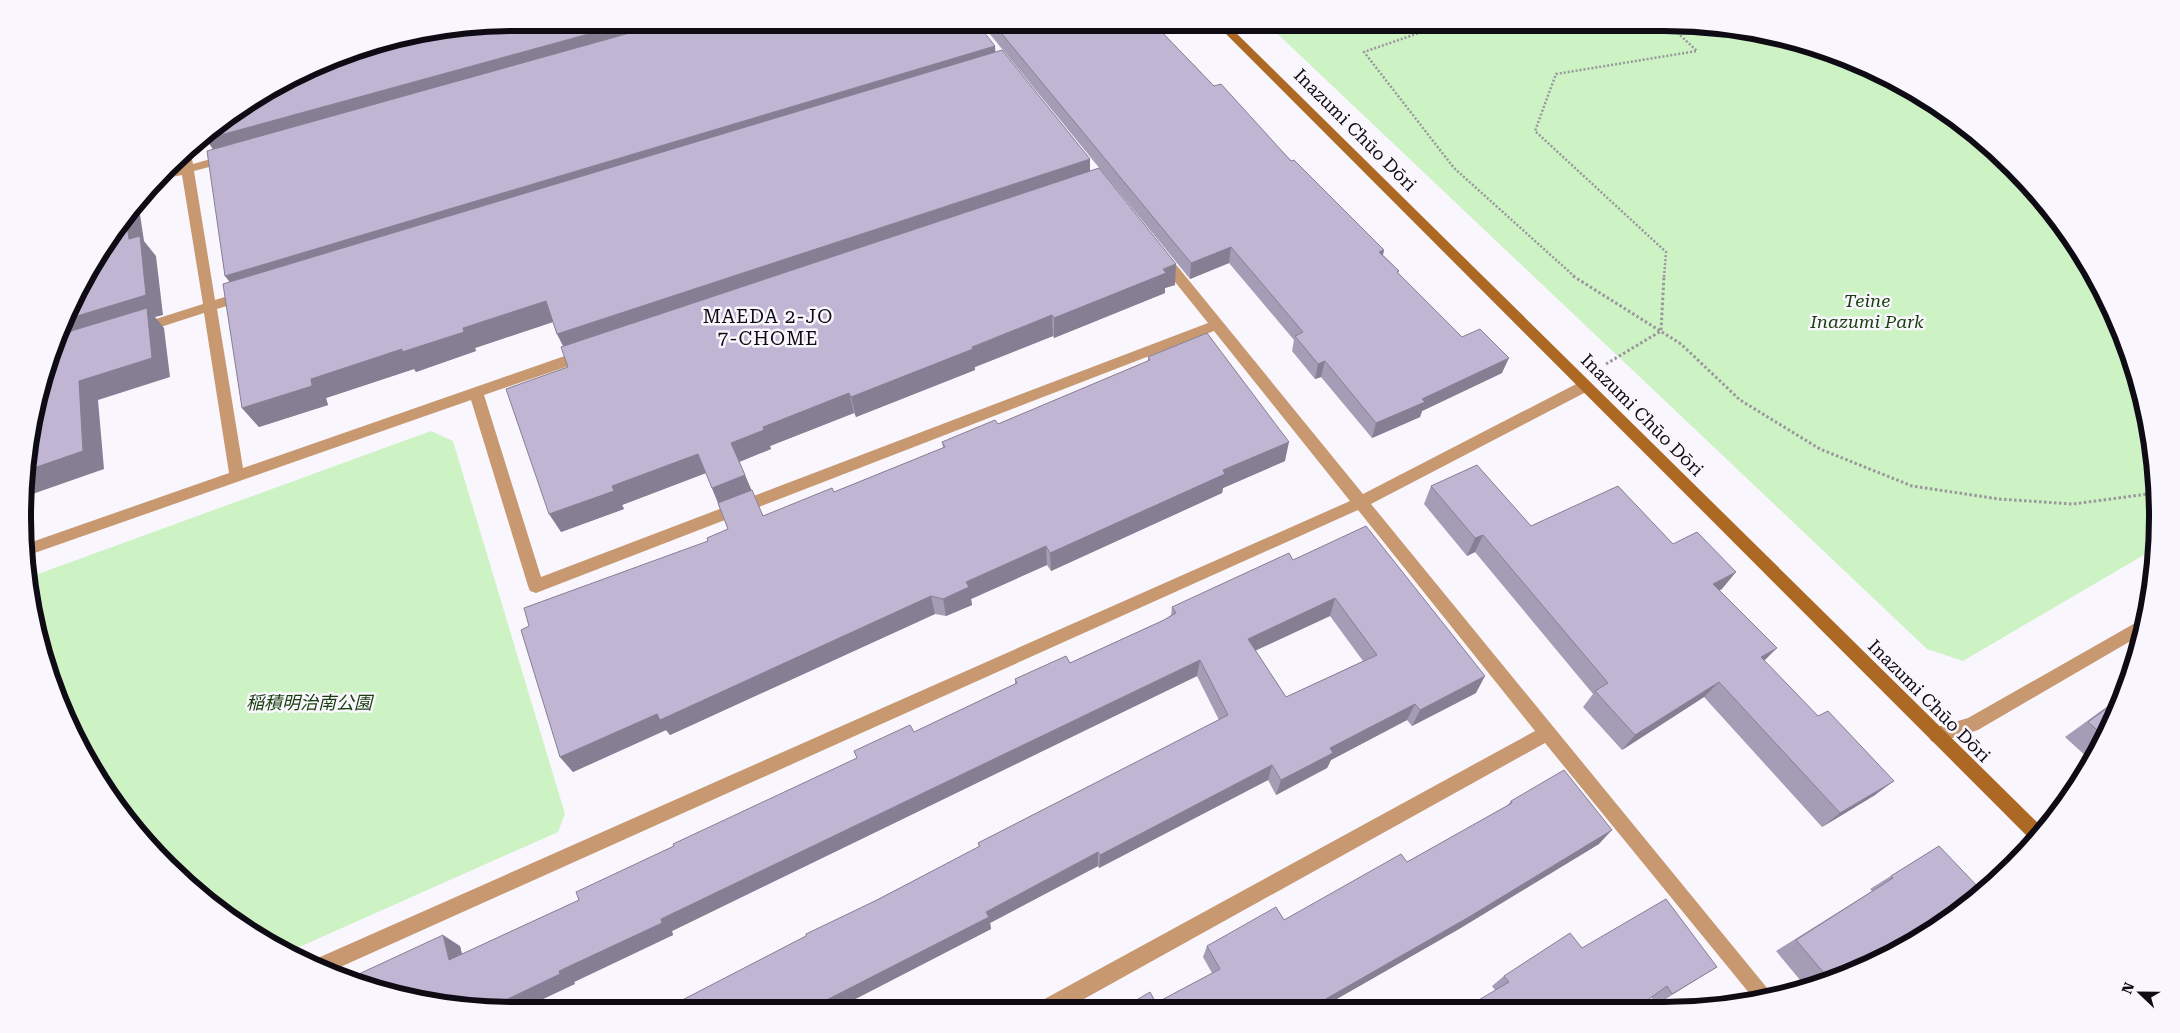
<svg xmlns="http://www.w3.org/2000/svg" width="2180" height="1033" viewBox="0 0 2180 1033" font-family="'Roboto Serif','Noto Sans JP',serif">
  <rect width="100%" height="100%" fill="#f9f7fd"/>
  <g fill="#cdf2c4">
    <path d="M1266,23h398l96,9 93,28 85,46 75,61 61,75 46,86 28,92 9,97 -3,32 -191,112 -36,-12z"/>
    <path d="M431,431l22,10 112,373 -7,18 -270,120 -46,-25 -51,-39 -67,-71 -50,-82 -25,-60 -22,-97z"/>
  </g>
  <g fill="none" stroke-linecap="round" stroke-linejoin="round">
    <g stroke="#99969d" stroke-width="2.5" stroke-dasharray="2 2" stroke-linecap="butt">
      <path d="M1448,23l-84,29 90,116 121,109"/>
      <path d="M1664,277l2,-25 -131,-121 21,-57 141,-23 -30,-28"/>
    </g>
    <g stroke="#99969d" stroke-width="3" stroke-dasharray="2.5 2.5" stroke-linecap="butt">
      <path d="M1573,276l108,68 59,56 80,49 92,37 87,13 74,5 82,-11"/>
      <path d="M1606,364l55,-33 3,-55"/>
    </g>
    <g fill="#c89971" fill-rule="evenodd">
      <path d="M188,151l3,3 2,10 35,-10 6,4 -2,3 -38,10 21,129 29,-9 7,5 -2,3 -32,10 26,159 336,-117h10l2,4 -2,4 -105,36 57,182 667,-254 -49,-61 -1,-3 6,-4 5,1 194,238 217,-112h10l2,4 -2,4 -219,114 401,490 -18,5 -209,-256 -479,266h-30l3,-7 496,-271 -177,-221 -1031,463 -17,-9 1,-3 1039,-460 -136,-170 -678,262 -6,-2 -2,-5 -57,-186 -445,156v-12l203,-71 -25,-160 -62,20 -7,-5 2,-3 66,-21 -21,-129 -25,5 9,-9 15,-4 -1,-9z"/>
      <path d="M2144,618l2,1 -5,16 -163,95 -41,13 -6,-2 -2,-6 2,-6 37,-11z"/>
    </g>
    <path fill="#ad6924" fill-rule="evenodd" d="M1215,23h11l818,806 -12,12z"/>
  </g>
  <g fill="#a59db5" fill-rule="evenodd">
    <path d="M980,22h191l-1,2 -12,4 56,58 170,164 -1,5 16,16 -1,2 64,64 40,36 -80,38 -2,6 -48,21 -51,-61 -6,2 -23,-28 2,-11 -65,-77 -39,16z"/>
    <path d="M995,46v6l95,119 85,114 -10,3v5l-111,45 -1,-2 -78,31v3l-119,47 -2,-4 -84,33 1,3 -32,13 24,54 71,-24 109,-44 -1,-6 56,-18 150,-63v-4l137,104 -62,27 -1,5 -171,78 -4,-6 -76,34 1,6 -26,11 -11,-2 -265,121 -4,-5 -93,42 -13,-15 -31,-131 179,-85 20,-12 -22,-56 -84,32 2,4 -63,23 7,-165 -4,-21 -7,-12 -4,-12 -78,26 1,3 -60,21 -2,-3 -88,29 2,7 -69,22 -17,-19 -12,-126 -5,-6 -12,-127 -7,-10z"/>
    <path d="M1431,486l100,40 142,18 49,45 -3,2 45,69 111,135 -53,32 -118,-130 -82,53 -39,-43 10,-13 -118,-142 -8,4 -43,-52z"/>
    <path d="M1293,560l183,133 -64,33 -5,-6 -76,40 -4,8 -51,27 -8,-15 -169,88 -1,-2 -108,57 1,6 -155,80 -173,1 316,-163 -1,-4 241,-123 -22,-44 -525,255 1,4 -99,47 1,2 -155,17 40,-55 2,8 117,-54 95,-54 183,-88 -3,-7 60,-19 101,-48v-5l55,-16 94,-43 7,-5 1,-8zM1330,616l33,45 -77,36 -31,-47z"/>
    <path d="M2123,695l-3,11 -31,53 -24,-22z"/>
    <path d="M1511,801l88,43 -140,85 -138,79h-198l33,-5 56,-30 -9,-16 4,-11 77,-26 123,-58 100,-56z"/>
    <path d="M1939,846l-86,127 -48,13 -29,-35 96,-60 -2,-2z"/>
    <path d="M1582,948l135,19 -61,38 -5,-8 -156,-7 -3,-4 12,-10z"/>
  </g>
  <g fill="#867f94">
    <path d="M632,22h64l-479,133 -11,-16z"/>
    <path d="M1146,22h25l-1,2 -25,8z"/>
    <path d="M995,46l1,16 -759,229 -12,-15z"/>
    <path d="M1090,159v20l-523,175 -10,-20z"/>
    <path d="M138,201l6,40 12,15 7,59 -8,2 9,11 6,49 -72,23 6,69 -80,28v-13l1,-13 29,-122 6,-21 4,-8 62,-103z"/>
    <path d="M1231,247l-2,16 -39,16 1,-16z"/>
    <path d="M1384,250l-4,16 -1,-14z"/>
    <path d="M1176,264l-1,21 -10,3v5l-111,45v-20z"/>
    <path d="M546,301l10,20 -81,27 1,3 -60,21 -2,-3 -88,29 2,7 -69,22 -17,-19 69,-29 91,-30 61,-21z"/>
    <path d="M1052,315l1,21 -78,31v3l-119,47 -5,-20z"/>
    <path d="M1509,358l-7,15 -80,38 -2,6 -48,21 4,-15 46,-24z"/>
    <path d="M1325,361l-4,16 -6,2 3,-15z"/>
    <path d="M849,393l5,20 -84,33 1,3 -32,13 -8,-19 32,-16z"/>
    <path d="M1289,442l-4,19 -62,27 -1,5 -171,78 -1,-18 173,-83z"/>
    <path d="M698,454l8,19 -84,32 2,4 -63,23 -12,-18 63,-28z"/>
    <path d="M745,475l8,19 -33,13 -8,-19z"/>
    <path d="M1483,535l-8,17 -8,4 8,-18z"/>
    <path d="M1046,546l1,19 -76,34 1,6 -26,11 -3,-17 23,-17z"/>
    <path d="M1736,572l-14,17 -23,12 14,-17z"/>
    <path d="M931,596l4,18 -265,121 -4,-5 -93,42 -13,-15 97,-43z"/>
    <path d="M1335,598l-5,18 -86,40 4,-17z"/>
    <path d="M1777,648l-16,16v-7z"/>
    <path d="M1200,660l-3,16 -525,255 1,4 -99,47 1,2 -55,26 -31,-2 172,-89z"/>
    <path d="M1485,676l-9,17 -64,33 8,-16z"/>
    <path d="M1719,682l-15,15 -82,53 13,-15z"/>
    <path d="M1415,704l-8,16 -76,40 -4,8 -51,27 5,-15 49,-32z"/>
    <path d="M1272,765l-4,15 -169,88 1,-13z"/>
    <path d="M1894,781l-19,14 -53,32 18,-14z"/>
    <path d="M1612,830l-13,14 -140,85 -138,79h-11z"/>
    <path d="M1098,852v14l-108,57 1,6 -155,80h-27l177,-97z"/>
    <path d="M443,935l17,11 6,25 -17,-11z"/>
  </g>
  <g fill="#c0b6d3" stroke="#867f94" fill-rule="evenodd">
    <path d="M516,22h116l-426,117 -1,-4 11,-10 54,-36 87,-40 63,-17z"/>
    <path d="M669,22h307l19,24 -770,230 -18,-125z"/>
    <path d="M992,22h160l62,64 7,-2 70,77 3,-1 90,90 -5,2 20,19 -2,1 65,65 18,-8 29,29 -87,41 3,3 -49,21 -51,-62 -7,3 -23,-28 8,-4 -72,-85 -40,16z"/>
    <path d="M1002,50l88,109 -533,175 -11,-33 -83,27 1,4 -62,20v-3l-91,30 1,7 -70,22 -19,-124z"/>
    <path d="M1099,168l77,96 -13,5 3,4 -112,45 -2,-3 -80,32 1,2 -122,48 -2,-4 -86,34 1,3 -33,13 14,32 -33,13 -14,-34 -86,32 2,5 -65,23 -43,-125 62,-22 -7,-20z"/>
    <path d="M126,217l3,22 11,-3 6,59 -82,25 25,-51z"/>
    <path d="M147,308l5,50 -73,23 4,70 -58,20 7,-51 26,-85z"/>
    <path d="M1207,333l82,109 -66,28 2,4 -175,79 -4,-7 -80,36 3,5 -26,12 -12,-3 -271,124 -3,-6 -97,43 -39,-127 8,-4 -5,-18 184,-67 -1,-3 21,-9 -10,-26 34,-13 11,26 69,-28 2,4 111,-45 -3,-5 53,-22 3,4 152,-64 -2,-3z"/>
    <path d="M1477,465l54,61 87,-40 55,58 24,-12 39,40 -23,12 64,64 -16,9 57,59 10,-5 66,70 -54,32 -121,-131 -84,53 -40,-44 13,-8 -125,-148 -8,3 -44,-52z"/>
    <path d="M1366,526l119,150 -65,34 -5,-6 -85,44 3,5 -52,27 -9,-15 -172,90 -2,-3 -112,60 3,5 -180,92 -146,1 143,-74v-2l71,-34 103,-54 -2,-3 250,-128 -28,-55 -539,259 1,4 -103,48 1,3 -71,34 -69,-7 -72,-22 95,-44 6,25 130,-60 -3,-8 98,-46 -1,-2 184,-86 -3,-7 56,-26 4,7 103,-49 -2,-4 51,-23 4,7 94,-43 12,-7 -4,-6 117,-54 4,7zM1335,598l42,57 -91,42 -38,-58z"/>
    <path d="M2122,697l-2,9 -17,29 -15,-13z"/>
    <path d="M1564,770l48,60 -143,87 -159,91h-187l27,-16 6,11 64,-34 -13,-23 69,-39 8,13 117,-66 6,8 105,-59 -1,-2z"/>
    <path d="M1939,846l43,45 -18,17 -111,65 -24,6 -33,-39 97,-62 -2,-2z"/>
    <path d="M1666,899l51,68 -45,27 -5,-8 -29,21h-171l42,-25 -5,-6 66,-43 12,15z"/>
  </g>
  <g text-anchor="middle" stroke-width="5" stroke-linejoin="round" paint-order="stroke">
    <g font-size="18" fill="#0f0b15" stroke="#f9f7fd">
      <text transform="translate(1355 130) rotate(45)" y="6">Inazumi Chūo Dōri</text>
      <text transform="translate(1642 415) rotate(45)" y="6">Inazumi Chūo Dōri</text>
      <text transform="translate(1929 701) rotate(45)" y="6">Inazumi Chūo Dōri</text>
    </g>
    <g font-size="18" font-style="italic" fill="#173d0c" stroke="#f9f7fd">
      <text x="1867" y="307">Teine<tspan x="1867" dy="21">Inazumi Park</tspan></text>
      <text x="309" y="709">稲積明治南公園</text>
    </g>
    <g font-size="19" letter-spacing="1" fill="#0f0b15" stroke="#f9f7fd">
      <text x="768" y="323">MAEDA 2-JO<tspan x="768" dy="22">7-CHOME</tspan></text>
    </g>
  </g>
  <path d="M0 0H2180V1033H0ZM516 31H1664A485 485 0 0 1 2149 516V517A485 485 0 0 1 1664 1002H516A485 485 0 0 1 31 517V516A485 485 0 0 1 516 31Z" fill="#f9f7fd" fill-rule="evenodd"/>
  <path fill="none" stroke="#0f0b15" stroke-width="6" d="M516 31H1664A485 485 0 0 1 2149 516V517A485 485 0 0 1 1664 1002H516A485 485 0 0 1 31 517V516A485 485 0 0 1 516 31Z"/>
  <g transform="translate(2140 993) rotate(292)" stroke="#f9f7fd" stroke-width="4" paint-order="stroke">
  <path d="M0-4L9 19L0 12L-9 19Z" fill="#0f0b15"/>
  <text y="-8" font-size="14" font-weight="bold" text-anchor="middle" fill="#0f0b15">N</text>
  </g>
</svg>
